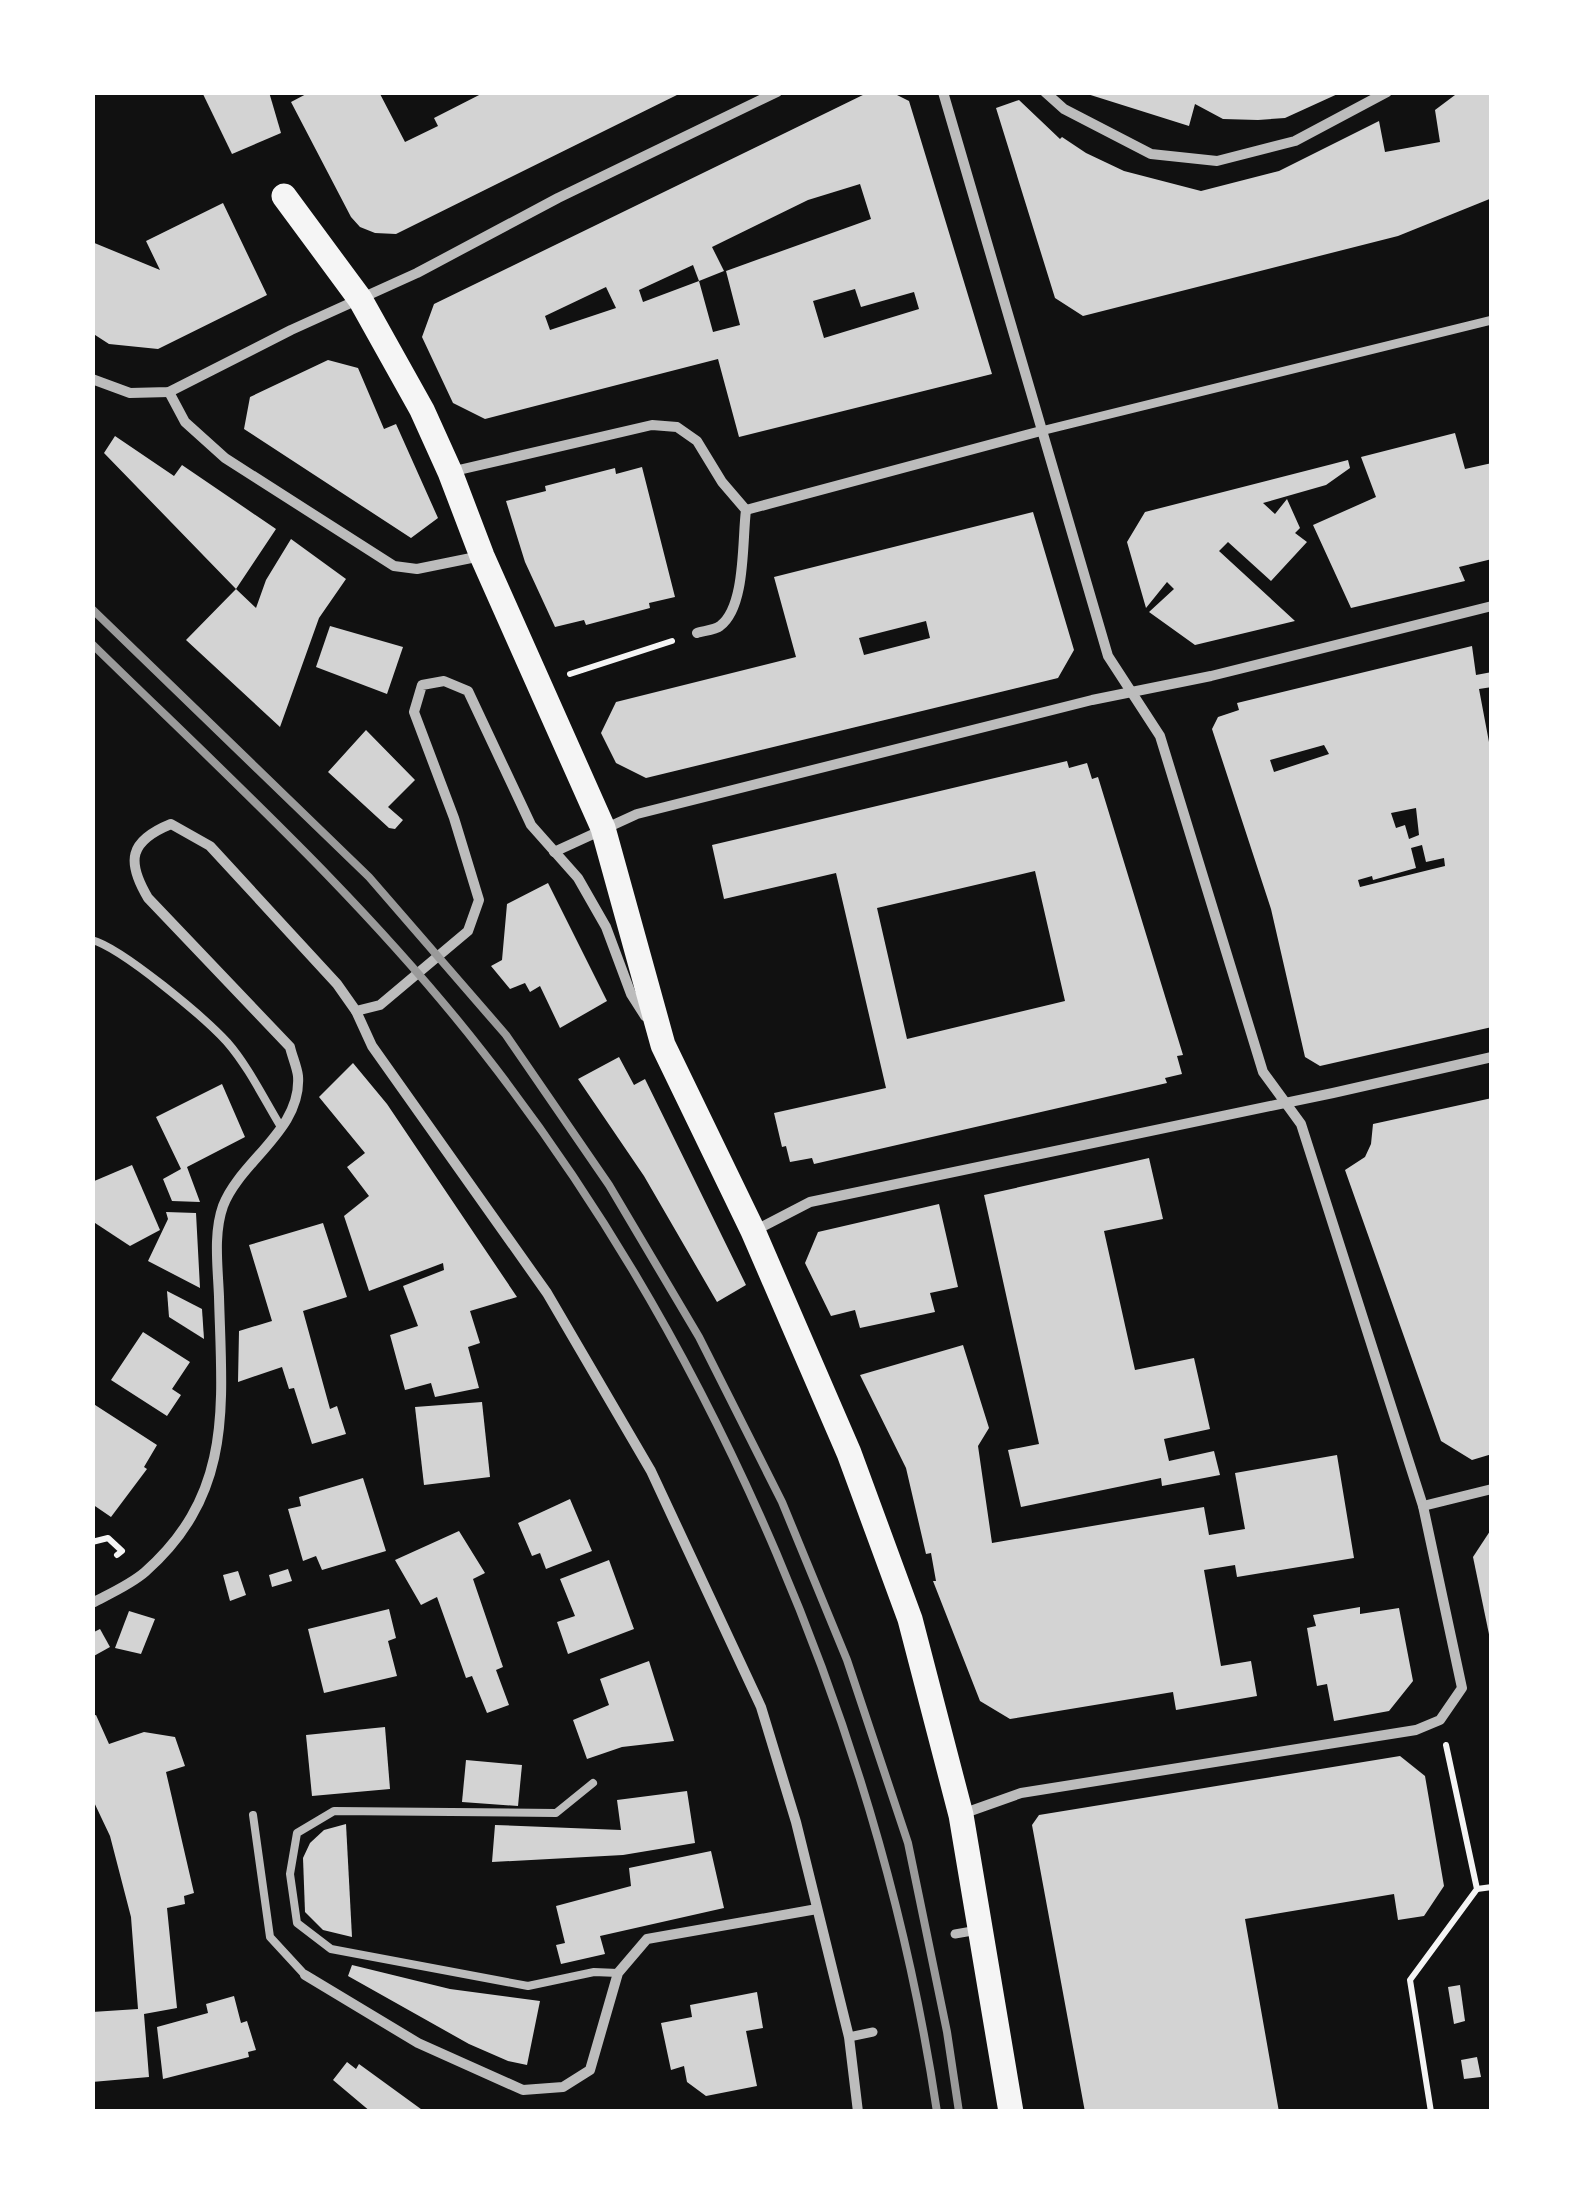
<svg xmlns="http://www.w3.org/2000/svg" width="1584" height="2204" viewBox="0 0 1584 2204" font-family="'Work Sans',sans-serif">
  <rect width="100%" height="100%" fill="#111"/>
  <g fill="#d3d3d3" fill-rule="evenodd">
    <path d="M202,92h67l12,41 -49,21z"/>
    <path d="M310,92h69l26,50 33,-16 -4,-8 51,-26h198l-287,142 -21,-1 -15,-6 -9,-10 -60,-115z"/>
    <path d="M869,92h22l18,9 83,273 -253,63 -21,-78 -233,60 -32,-16 -31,-66 12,-33zM860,184l11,35 -145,52 14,54 -27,7 -14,-51 25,-10 -12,-24 96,-47zM693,265l6,16 -56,21 -4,-12zM606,287l10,21 -66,22 -5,-14zM855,289l6,18 53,-15 5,17 -95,29 -11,-37z"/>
    <path d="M1081,92h261l-57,26 -27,2 -35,-1 -28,-15 -6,22z"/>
    <path d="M1459,92h33v106l-94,38 -315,80 -28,-18 -59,-190 23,-8 41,39 2,-2 24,16 38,18 77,20 78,-20 100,-50 6,31 55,-10 -5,-32z"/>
    <path d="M223,203l44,92 -109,54 -49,-5 -17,-11v-91l68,28 -14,-29z"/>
    <path d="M328,360l30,8 26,61 12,-5 42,94 -27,20 -167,-109 6,-32z"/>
    <path d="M1455,433l10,36 27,-6v96l-33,8 6,14 -114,27 -38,-83 63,-28 -15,-40z"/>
    <path d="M115,436l59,40 8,-11 94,64 -40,60 -132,-136z"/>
    <path d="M1348,460l2,8 -24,17 -63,18 12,11 12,-15 13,29 -5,5 12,9 -36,39 -43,-39 -9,9 76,70 -100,24 -46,-33 25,-23 -7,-7 -21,26 -19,-66 18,-30z"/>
    <path d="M642,467l33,130 -26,6 1,5 -64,17 -2,-5 -29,7 -30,-65 -19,-61 40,-10 -1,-5 70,-18 1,6z"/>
    <path d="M1033,512l41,138 -16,28 -412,100 -30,-15 -15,-30 15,-31 180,-45 -22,-80zM926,621l4,17 -66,17 -5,-17z"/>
    <path d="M291,539l55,40 -27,39 -39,109 -94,-87 50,-51 20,19 10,-28z"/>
    <path d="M330,626l73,21 -16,47 -71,-27z"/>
    <path d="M1472,646l4,29 16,-3v15l-13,2 13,69v269l-172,39 -15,-9 -34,-148 -59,-180 6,-12 21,-7 -2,-7zM1324,745l5,9 -55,18 -4,-12zM1416,808l3,27 -10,4 -4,-14 -9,3 -5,-15zM1422,845l4,17 18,-4 1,8 -85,21 -2,-7 14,-4 1,4 43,-12 -5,-20z"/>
    <path d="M366,730l49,50 -27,27 15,13 -8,9 -6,-1 -61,-56z"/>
    <path d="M1067,761l2,7 18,-5 5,16 6,-2 85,278 -6,1 5,18 -17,4 2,5 -353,81 -2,-6 -22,4 -4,-16 -4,1 -8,-34 112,-25 -50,-215 -112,26 -12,-54zM1035,871l30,130 -158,38 -30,-131z"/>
    <path d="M548,883l59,118 -47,27 -20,-42 -10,6 -5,-9 -15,6 -19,-23 11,-6 5,-56z"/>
    <path d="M619,1057l15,28 11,-6 101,206 -29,17 -73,-126 -66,-97z"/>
    <path d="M353,1063l34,41 130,193 -47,14 10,32 -12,4 11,41 -44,9 -4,-14 -26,7 -15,-55 28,-9 -15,-40 41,-16 -1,-7 -74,28 -25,-75 25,-20 -22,-29 18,-14 -46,-56z"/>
    <path d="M222,1084l23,53 -58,30 13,35 -28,-1 -9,-22 18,-10 -25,-52z"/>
    <path d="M1492,1098v356l-20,6 -31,-19 -96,-271 20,-13 6,-13 2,-20z"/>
    <path d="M1149,1158l14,61 -59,12 31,139 59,-12 16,71 -46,10 5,22 45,-10 6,24 -58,11 -1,-8 -140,29 -13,-57 31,-6 -55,-249z"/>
    <path d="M132,1165l28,65 -30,16 -38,-25v-39z"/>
    <path d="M939,1204l19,83 -28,6 5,19 -75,16 -5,-18 -24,6 -26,-53 13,-31z"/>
    <path d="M166,1212l30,1 4,75 -52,-27 20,-42z"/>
    <path d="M323,1223l24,74 -44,14 27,98 7,-3 9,28 -34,10 -18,-56 -5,1 -7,-22 -44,15 1,-51 33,-10 -23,-76z"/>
    <path d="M167,1291l35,18 2,30 -35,-22z"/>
    <path d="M143,1332l47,30 -18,27 9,6 -14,21 -56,-36z"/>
    <path d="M963,1345l26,83 -11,18 14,97 212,-36 5,28 36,-6 -10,-56 102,-18 17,103 -117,19 -2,-12 -31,5 17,96 30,-5 6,35 -81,14 -3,-18 -163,27 -30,-18 -47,-120h3l-5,-28 -5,1 -20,-86 -46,-93z"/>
    <path d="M482,1402l8,75 -66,8 -9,-78z"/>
    <path d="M92,1403l65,42 -13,22 3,2 -36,48 -19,-13z"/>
    <path d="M363,1478l23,73 -64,19 -6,-14 -13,5 -15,-52 13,-3 -2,-9z"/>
    <path d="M570,1499l22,52 -46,18 -6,-16 -8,3 -14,-33z"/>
    <path d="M1492,1528v111h-2l-17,-82z"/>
    <path d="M459,1531l26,42 -12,6 30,88 -7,3 13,35 -22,8 -15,-37 -6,2 -29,-81 -16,8 -26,-45z"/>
    <path d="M609,1560l25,69 -66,25 -11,-32 18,-6 -15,-37z"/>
    <path d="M288,1569l4,12 -20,6 -3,-12z"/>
    <path d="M238,1571l8,24 -16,6 -7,-26z"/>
    <path d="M1360,1607v7l39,-6 14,73 -24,30 -55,10 -7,-37 -10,2 -10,-58 9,-2 -3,-11z"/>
    <path d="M389,1609l7,29 -8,3 9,35 -73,17 -16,-64z"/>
    <path d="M129,1611l26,8 -14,35 -26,-6z"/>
    <path d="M100,1629l10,18 -18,10v-24z"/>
    <path d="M649,1661l25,80 -52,6 -35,12 -14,-39 36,-15 -9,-26z"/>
    <path d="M96,1715l13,29 35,-12 31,5 10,29 -19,6 28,121 -10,3 1,8 -18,4 10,100 -33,6 5,63 -57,5v-70l46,-3 -7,-92 -21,-81 -18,-38v-82z"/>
    <path d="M385,1727l5,62 -78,7 -6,-61z"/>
    <path d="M1400,1756l25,20 19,110 -20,30 -26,4 -4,-26 -149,25 34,193h-194l-53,-287 7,-10z"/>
    <path d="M466,1760l56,5 -4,41 -56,-4z"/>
    <path d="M687,1791l8,52 -72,12 -131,7 3,-37 126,5 -4,-30z"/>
    <path d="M346,1824l6,113 -29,-7 -18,-18 -2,-54 7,-15 14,-13z"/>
    <path d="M711,1851l13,57 -124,28 5,18 -44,10 -5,-19 9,-2 -9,-37 75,-20 -2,-18z"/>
    <path d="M352,1965l98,24 90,12 -13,64 -19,-4 -39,-17 -121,-68z"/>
    <path d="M1460,1985l5,36 -11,3 -6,-37z"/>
    <path d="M757,1992l6,36 -17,3 11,55 -51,10 -19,-14 -3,-16 -13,4 -10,-47 31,-6 -2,-12z"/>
    <path d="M234,1996l7,27 6,-2 9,29 -8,2 1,5 -86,22 -6,-52 51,-14 -2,-9z"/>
    <path d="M1477,2057l4,20 -17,2 -3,-19z"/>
    <path d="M347,2062l9,7 3,-5 66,48h-54l-38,-32z"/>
  </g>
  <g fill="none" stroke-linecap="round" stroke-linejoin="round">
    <g stroke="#f5f5f5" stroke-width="6">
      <path d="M570,674l102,-33"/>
      <path d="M92,1542l16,-4 14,13 -5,4"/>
      <path d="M1477,1889l15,-2"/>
      <path d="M1431,2112l-21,-132 67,-91 -31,-144"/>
    </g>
    <g stroke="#bcbcbc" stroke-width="8">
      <path d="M92,940c30,8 113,78 135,102 21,24 37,57 54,85"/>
      <path d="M593,1783l-37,30 -222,-2 -37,22 -7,41 7,49 34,26 197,37 66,-14 24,1"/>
      <path d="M253,1815l17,122 35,38"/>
    </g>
    <g stroke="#bcbcbc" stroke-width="9">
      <path d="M1041,431l451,-111"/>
      <path d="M955,1934l23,-4"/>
      <path d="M849,2037l24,-5"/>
    </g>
    <g stroke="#bcbcbc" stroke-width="10">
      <path d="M943,92l165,564 52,80 103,336 38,52 122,382 39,182 -22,32 -24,10 -395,63 -59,21"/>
      <path d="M1045,92l19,17 87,45 66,7 78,-20 92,-49"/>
      <path d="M92,379l38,14 39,-1 122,-62 126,-57 141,-75 219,-106"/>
      <path d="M169,392l16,30 40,36 169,108 23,3 64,-13"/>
      <path d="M450,472l202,-47 25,2 20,14 25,41 24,28c-4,31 0,97 -26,116 -5,4 -17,5 -23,7"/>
      <path d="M746,510l295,-79"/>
      <path d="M554,852l83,-38 455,-114 119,-24 281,-70"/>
      <path d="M356,1011l16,35 175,247 104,178 110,236 35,115 53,215 9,75"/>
      <path d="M754,1231l56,-29 523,-109 159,-36"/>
      <path d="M1423,1506l69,-17"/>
      <path d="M92,1603c17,-9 38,-18 53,-31 89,-79 77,-166 74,-275 -1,-29 -6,-63 4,-91 17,-45 79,-76 75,-130 -1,-9 -6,-20 -8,-29l-142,-149c-22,-37 -19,-57 23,-74l39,22 127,138 19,27 24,-6 88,-74 11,-31 -25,-82 -40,-106 8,-27 22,-4 24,10 63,134 47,53 28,49 25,67 14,22"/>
      <path d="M305,1975l113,68 105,47 40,-3 27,-17 28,-97 29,-34 170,-30"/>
    </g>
    <path stroke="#f5f5f5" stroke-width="25" d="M284,196l76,103 62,111 28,62 32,84 121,272 60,217 90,186 96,222 61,166 51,196 50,297"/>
    <g stroke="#9a9a9a" stroke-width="8">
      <path d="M92,609l277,268 137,158 103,150 90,152 83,165 65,158 61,183 39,189 12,80"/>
      <path d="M92,644c135,132 275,259 391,408 233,297 398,686 454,1060"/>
    </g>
  </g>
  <rect width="1584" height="2204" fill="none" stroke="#ffffff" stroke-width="190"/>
</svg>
